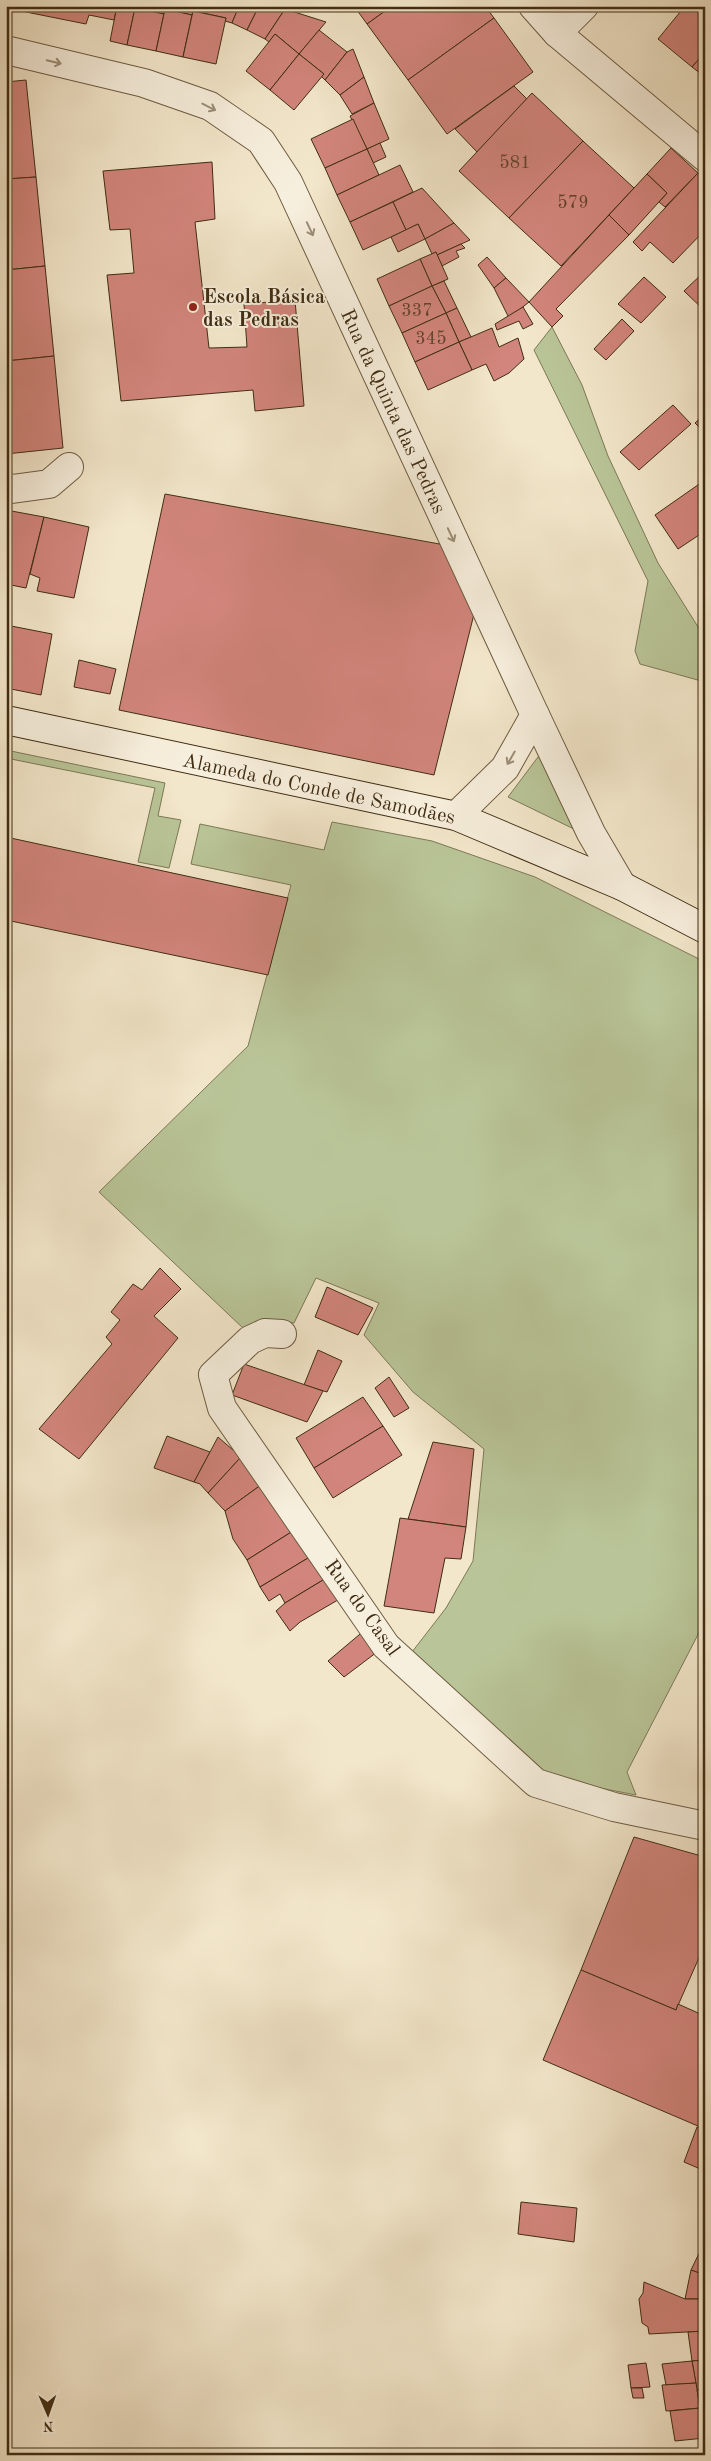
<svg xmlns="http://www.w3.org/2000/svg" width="711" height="2461" viewBox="0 0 711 2461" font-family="'Old Standard TT',serif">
  <rect width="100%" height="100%" fill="#f3e7cb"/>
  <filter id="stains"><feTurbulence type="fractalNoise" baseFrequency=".004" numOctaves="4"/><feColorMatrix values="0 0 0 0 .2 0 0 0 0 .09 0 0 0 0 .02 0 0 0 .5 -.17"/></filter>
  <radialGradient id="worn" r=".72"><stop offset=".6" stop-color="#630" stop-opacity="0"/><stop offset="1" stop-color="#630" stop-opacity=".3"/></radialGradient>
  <g fill="#b9c598" stroke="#7c7956">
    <path d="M552,327l30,58 26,71 50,107 47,75v44l-65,-18 -5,-13 13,-70 -114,-231z"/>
    <path d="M6,750l159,33 -7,33 23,4 -12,48 -31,-6 17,-74 -149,-30z"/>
    <path d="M541,753l37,78 -70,-34z"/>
    <path d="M332,822l100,19 103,36 170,85v659l-78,151 9,23 -93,-18 -131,-125 34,-44 27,-47 11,-112 -71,-57 -49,-57 15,-32 -63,-25 -22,45 -22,-3 -28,9 -145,-137 149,-146 43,-161 -100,-21 9,-40 124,26z"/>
  </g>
  <g fill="#d2857c" stroke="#402d13">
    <path d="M24,6h93l-3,14 -25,-5 -3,9 -60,-12z"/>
    <path d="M117,6l18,2 -8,37 -17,-4z"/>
    <path d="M128,6h37l-1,8z"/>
    <path d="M165,6h29l-2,9 -27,-6z"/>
    <path d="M194,6h45l-7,17 -7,-2 1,-3 -33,-7z"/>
    <path d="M239,6h20l-12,24 -15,-7z"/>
    <path d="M259,6h22l4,3 -20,30 -18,-9z"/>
    <path d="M354,6h38l-25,18z"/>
    <path d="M392,6h93l9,12 -86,62 -41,-56z"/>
    <path d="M685,6h20v46l-13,15 -34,-28z"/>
    <path d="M135,8l29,6 -8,37 -29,-6z"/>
    <path d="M165,9l27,6 -9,42 -27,-6z"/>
    <path d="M285,9l41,13 -27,32 -24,-20 -6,8 -4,-3z"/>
    <path d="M193,11l33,7 -10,46 -33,-7z"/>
    <path d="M494,18l39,54 -86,62 -39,-54z"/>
    <path d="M319,30l28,22 -22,28 -4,-4 3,-2 -25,-20z"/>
    <path d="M275,34l24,20 -29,36 -24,-19z"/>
    <path d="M353,49l11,28 -24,18 -15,-15 22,-28z"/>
    <path d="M705,52v25l-13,-10z"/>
    <path d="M299,54l25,20 -30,36 -24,-20z"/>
    <path d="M364,77l10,26 -22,11 -12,-19z"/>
    <path d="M26,80l10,97 -30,2v-97z"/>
    <path d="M514,86l13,13 -50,53 -22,-23z"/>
    <path d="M532,93l51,48 -74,77 -50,-47z"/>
    <path d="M374,103l15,36 -22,10 -17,-33z"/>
    <path d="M353,119l14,30 -42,19 -14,-29z"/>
    <path d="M583,141l51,47 -73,78 -52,-48z"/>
    <path d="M380,143l6,14 -13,6 -6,-14z"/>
    <path d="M671,148l27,25 -33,34 -6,-5 8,-9 -20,-19z"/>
    <path d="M367,149l12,26 -42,20 -12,-27z"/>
    <path d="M212,162l3,57 -20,3 14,126 38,-1 -3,-43 51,-4 9,106 -49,5 -2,-21 -132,11 -14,-126 27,-2 -4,-44 -20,1 -7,-59z"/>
    <path d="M400,165l13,27 -63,30 -13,-27z"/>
    <path d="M698,173l7,6v51l-32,33 -23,-21 -8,9 -9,-9z"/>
    <path d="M647,174l20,19 -38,42 -20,-20z"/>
    <path d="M36,177l9,89 -39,4v-91z"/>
    <path d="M422,188l32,35 -29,16 -7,-15 -12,6 -13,-28z"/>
    <path d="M393,202l13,28 -43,20 -13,-28z"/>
    <path d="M609,215l20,20 -73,74 7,7 -11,11 -23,-25z"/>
    <path d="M454,223l16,17 -33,15 -1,-3 -4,2 -7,-15z"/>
    <path d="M418,224l7,15 -27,13 -7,-15z"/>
    <path d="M461,244l4,4 -9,3 3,6 -17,9 -5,-11z"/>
    <path d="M436,252l12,27 -16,7 -12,-27z"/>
    <path d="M487,257l19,21 -12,10 -16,-23z"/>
    <path d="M420,259l12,27 -43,20 -12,-27z"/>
    <path d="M45,266l9,90 -48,5v-91z"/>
    <path d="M705,271v40l-21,-20z"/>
    <path d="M644,277l22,20 -25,26 -23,-19z"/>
    <path d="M506,278l23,24 -20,16 -15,-30z"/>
    <path d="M444,281l13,27 -11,5 -14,-27z"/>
    <path d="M432,286l14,27 -44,20 -13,-27z"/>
    <path d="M523,307l10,17 -10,5 -4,-8 -22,9 -2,-6z"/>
    <path d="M457,308l14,29 -12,5 -13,-29z"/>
    <path d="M446,313l13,29 -44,20 -13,-29z"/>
    <path d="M622,319l12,12 -28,29 -12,-11z"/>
    <path d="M492,328l7,19 19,-9 6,21 -15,14 -15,8 -8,-17 -14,6 -13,-28z"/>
    <path d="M459,342l13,28 -44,20 -13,-28z"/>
    <path d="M54,356l9,92 -57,6v-93z"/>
    <path d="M673,405l18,19 -52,46 -19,-18z"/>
    <path d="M705,414v19l-10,-10z"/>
    <path d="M705,480v51l-27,18 -23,-34z"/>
    <path d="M165,494l280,51 31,61 -42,169 -315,-65z"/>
    <path d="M6,510l38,7 -18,71 -20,-4z"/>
    <path d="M44,517l45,10 -15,71 -37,-7 3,-13 -10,-4z"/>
    <path d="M6,625l46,9 -11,61 -35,-7z"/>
    <path d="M79,660l37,9 -6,25 -36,-7z"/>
    <path d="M6,837l282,61 -20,77 -262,-55z"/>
    <path d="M160,1268l21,21 -27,27 24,22 -99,121 -40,-30 73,-85 -6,-7 14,-17 -9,-8 22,-28 9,6z"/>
    <path d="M327,1287l46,21 -15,27 -43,-18z"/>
    <path d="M318,1350l24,11 -15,31 -23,-7z"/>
    <path d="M244,1364l79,27 -16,31 -75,-27z"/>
    <path d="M389,1377l20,31 -15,9 -19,-29z"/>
    <path d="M363,1397l20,29 -69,42 -18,-30z"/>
    <path d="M383,1426l19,29 -69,43 -19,-30z"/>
    <path d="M167,1436l43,16 -16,30 -40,-14z"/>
    <path d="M218,1437l23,20 -33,36 -8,-9 -6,-2z"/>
    <path d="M433,1442l41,7 -8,78 -58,-8z"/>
    <path d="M241,1457l24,25 -40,29 -17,-18z"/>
    <path d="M265,1482l31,47 -49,31 -14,-21 -8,-28z"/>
    <path d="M400,1518l66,9 -5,32 -16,-1 -11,55 -50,-7z"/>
    <path d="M296,1529l17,26 -53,32 -13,-27z"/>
    <path d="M313,1555l15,22 -43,26 -5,-9 -11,7 -9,-14z"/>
    <path d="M328,1577l15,20 -43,25 -10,9 -14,-20 9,-8z"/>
    <path d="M366,1629l15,20 -37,28 -16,-16z"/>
    <path d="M634,1837l71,20v87l-29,66 -95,-40z"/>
    <path d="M581,1970l95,40 2,-6 27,12v113l-162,-69z"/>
    <path d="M697,2127l8,2v42l-21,-9z"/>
    <path d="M521,2202l56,6 -3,34 -56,-8z"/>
    <path d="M705,2241v34l-14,-5z"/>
    <path d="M691,2270l14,5v24h-20z"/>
    <path d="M644,2282l41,17h20v32l-56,3 -1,-7 -6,-4 -3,-24 4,-6z"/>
    <path d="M705,2331v29l-13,1 -4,-29z"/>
    <path d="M705,2360v29l-8,1 -5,-29z"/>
    <path d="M692,2361l4,22 -30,2 -4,-21z"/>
    <path d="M646,2363l4,24 -19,1 -3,-23z"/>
    <path d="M696,2383l4,25 -34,3 -4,-26z"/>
    <path d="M631,2388h11l2,10h-11z"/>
    <path d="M705,2389v29h-3l-5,-28z"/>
    <path d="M700,2408l5,30 -30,3 -5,-30z"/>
  </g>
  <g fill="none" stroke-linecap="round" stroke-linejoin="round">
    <g stroke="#6d5c41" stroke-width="30">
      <g id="street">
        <path d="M533,6l24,27 148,124"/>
        <path d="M557,33l27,-27"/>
        <path d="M6,50l138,33 66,23 51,35 27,41 247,533 56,118 31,53"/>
        <path d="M6,487l6,2 37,-5 20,-17"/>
        <path d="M456,816l49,-48 30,-53"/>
        <path d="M282,1334l-17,-1 -15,7 -37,35 9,33 164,238 150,137 78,24 91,19"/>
      </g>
    </g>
    <g stroke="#402d13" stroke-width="30">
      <path id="secondary" d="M6,720l450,96 166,70 83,43"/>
    </g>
    <use href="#street" stroke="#f7efdd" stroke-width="28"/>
    <use href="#secondary" stroke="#f7efdd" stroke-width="28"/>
  </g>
  <defs><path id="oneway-shaft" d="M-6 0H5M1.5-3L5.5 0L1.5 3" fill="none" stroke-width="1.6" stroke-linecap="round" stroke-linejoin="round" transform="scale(1.25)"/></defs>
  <g stroke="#9c8e78">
    <use href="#oneway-shaft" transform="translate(54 62) rotate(13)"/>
    <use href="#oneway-shaft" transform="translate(209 107) rotate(27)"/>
    <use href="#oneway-shaft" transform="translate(310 229) rotate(65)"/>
    <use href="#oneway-shaft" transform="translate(451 535) rotate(65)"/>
    <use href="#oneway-shaft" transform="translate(511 758) rotate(120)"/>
  </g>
  <circle fill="#8f2418" stroke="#f7efdd" stroke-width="2" cx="193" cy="307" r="5"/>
  <g text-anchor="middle" stroke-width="4" stroke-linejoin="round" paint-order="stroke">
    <g font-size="18" fill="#64432d">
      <text x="515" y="168">581</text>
      <text x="573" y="208">579</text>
      <text x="417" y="316">337</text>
      <text x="431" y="344">345</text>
    </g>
    <g font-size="20" font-weight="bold" fill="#402d13" stroke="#f7efdd" text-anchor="start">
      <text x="203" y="303">Escola Básica<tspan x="203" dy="23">das Pedras</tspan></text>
    </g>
    <g font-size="20" fill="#402d13" stroke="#f7efdd">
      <text transform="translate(394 411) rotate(65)" y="7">Rua da Quinta das Pedras</text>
      <text transform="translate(319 788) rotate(12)" y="7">Alameda do Conde de Samodães</text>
      <text transform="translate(363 1607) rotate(54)" y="7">Rua do Casal</text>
    </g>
  </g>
  <rect width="711" height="2461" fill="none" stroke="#f3e7cb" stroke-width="25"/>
  <rect x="8" y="8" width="696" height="2446" fill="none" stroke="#402d13" stroke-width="2.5"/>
  <rect x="12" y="12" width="686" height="2436" fill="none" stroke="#402d13"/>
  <g transform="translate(48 2414) rotate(178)" stroke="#f7efdd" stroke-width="4" paint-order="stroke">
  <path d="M0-4L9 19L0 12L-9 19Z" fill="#402d13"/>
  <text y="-8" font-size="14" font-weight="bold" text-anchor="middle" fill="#402d13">N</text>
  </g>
  <rect width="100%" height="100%" filter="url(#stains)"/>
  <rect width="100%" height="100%" fill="url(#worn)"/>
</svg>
